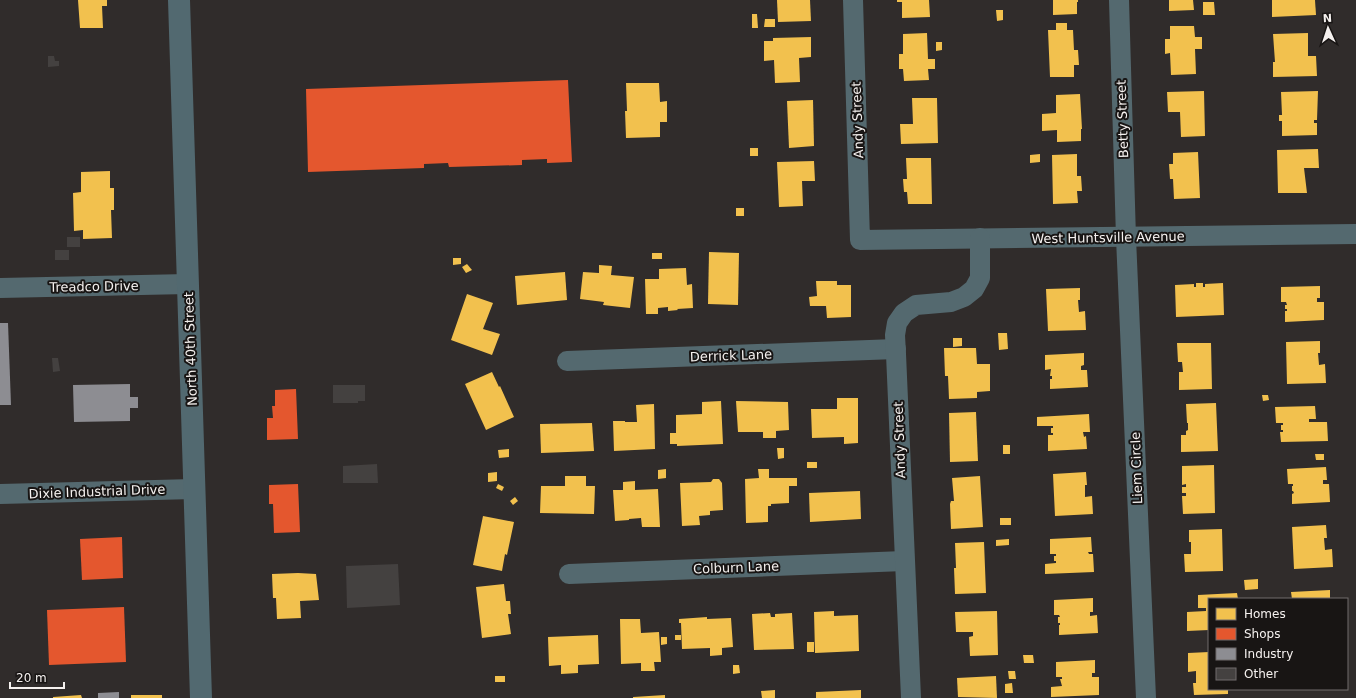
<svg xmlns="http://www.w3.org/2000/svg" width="1356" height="698" viewBox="0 0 1356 698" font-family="'DejaVu Sans',sans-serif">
  <rect width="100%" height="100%" fill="#302c2b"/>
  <g fill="#f2c14e">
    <path d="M78,0h29v6h-5l1,22h-23z"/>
    <path d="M777,0h33l1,21 -33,1z"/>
    <path d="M897,0h32l1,17 -28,1v-16h-5z"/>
    <path d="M1053,0h25v2h-1v12l-24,1z"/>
    <path d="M1169,0h24l1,10 -25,1z"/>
    <path d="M1272,0h43l1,15 -44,2z"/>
    <path d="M1203,2h11l1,13h-12z"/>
    <path d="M996,10h7v10l-6,1z"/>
    <path d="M752,14h5l1,14h-6z"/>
    <path d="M765,19h10v8h-11z"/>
    <path d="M1056,23h11v7h6l1,20h4l1,15h-5v12h-24l-2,-47h8z"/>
    <path d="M1170,26h24l1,11h7v12h-7l1,25 -25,1 -1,-22 -5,1v-15h5z"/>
    <path d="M927,33l1,26h7v10h-7l1,11 -25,1 -1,-12h-4v-15h4v-20z"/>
    <path d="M1308,33v23h8l1,20 -44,1v-15h2l-2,-28z"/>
    <path d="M811,37v20l-12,1 1,24 -25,1 -1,-23 -10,1v-20h9v-3z"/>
    <path d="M936,42h6v8l-6,1z"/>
    <path d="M626,83h33l1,19 7,-1v21h-7v15l-34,1 -1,-27h2z"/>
    <path d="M1204,91l1,45 -24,1 -1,-25h-12l-1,-20z"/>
    <path d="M1318,91l-1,29h-3v3h3v12l-35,1v-15h-3v-6h3l-1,-23z"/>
    <path d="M1080,94l2,35h-1v12l-24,1v-12l-15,1v-17l14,-1v-18z"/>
    <path d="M912,98h25l1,45 -37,1 -1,-20h13z"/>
    <path d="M813,100l1,46 -25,2 -2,-47z"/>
    <rect x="750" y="148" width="8" height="8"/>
    <path d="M1318,149l1,19h-15l3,25h-29l-1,-43z"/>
    <path d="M1198,152l2,46 -26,1 -1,-20h-3l-1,-15h4v-11z"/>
    <path d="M1040,154v8l-10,1v-8z"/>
    <path d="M1077,154v22h4l1,15h-5l1,12 -25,1 -1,-49z"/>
    <path d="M906,158h25l1,46h-24l-1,-12h-3l-1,-13h4z"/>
    <path d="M814,161l1,20h-13l1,25 -24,1 -2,-45z"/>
    <path d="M110,171v17h4v22h-3l1,28 -29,1v-9l-9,1 -1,-38 8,-1v-20z"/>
    <rect x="736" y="208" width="8" height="8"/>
    <path d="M709,252l30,1 -1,52 -30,-1z"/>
    <rect x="652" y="253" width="10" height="6"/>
    <path d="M453,258h8v6l-8,1z"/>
    <path d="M467,264l5,6 -6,3 -4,-6z"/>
    <path d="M599,265l13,1 -1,9 23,2 -4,31 -27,-3 1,-3 -24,-3 3,-27 16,1z"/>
    <path d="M686,268l1,17 5,-1 1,24 -16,1 1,1 -10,1v-4l-10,1v6h-12l-1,-35h14v-10z"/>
    <path d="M565,272l2,28 -50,5 -2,-29z"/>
    <path d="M816,281h21v4h14v32l-24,1 -1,-12h-16l-1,-9 8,-1z"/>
    <path d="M1196,283h7v4h2v-3l18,-1 1,32 -48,2 -1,-32 19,-1v3h2z"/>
    <path d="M1320,286v12h-3v4h7v18l-39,2v-11h2v-2h-2v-4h2l-1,-3h-5v-15z"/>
    <path d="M1080,288v12h-2l1,12 6,-1 1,19 -38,1 -2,-42z"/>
    <path d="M467,294l26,9 -10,26 17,5 -8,21 -41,-15z"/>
    <path d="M998,333h9l1,16 -9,1z"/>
    <path d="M953,338h9v8l-9,1z"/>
    <path d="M1320,341v12h-2l1,12 6,-1 1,19 -39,1 -1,-42z"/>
    <path d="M1177,343h34l1,46 -33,1v-18h4l-1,-10h-4z"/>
    <path d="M944,348h32l1,16h13v27l-13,1v6l-28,1 -1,-23h-3z"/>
    <path d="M1084,353v12l-3,1v4h6l1,17 -38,2v-10h2v-3h-2l1,-7 -6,1v-15z"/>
    <path d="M492,372l7,15 1,-1 14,31 -28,13 -21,-46z"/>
    <path d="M1262,395h6l1,5 -6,1z"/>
    <path d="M837,398h21v45l-14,1v-7l-32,1 -1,-29h26z"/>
    <path d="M721,401l2,43 -46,2v-2h-7v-11h6v-18l26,-1v-12z"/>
    <path d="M736,401l52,1 1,28 -13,1v7h-13v-6h-25z"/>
    <path d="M1216,403l2,48 -37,1v-17h5v-4l2,-1v-7h-1l-1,-19z"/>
    <path d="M654,404l1,45 -41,2 -1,-30h12v1h12l-1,-17z"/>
    <path d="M1315,406l1,13h-7v3h18l1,19 -47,1 -1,-10h3v-2h-2v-5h2v-2h-7l-1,-16z"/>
    <path d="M976,412l2,49 -28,1 -1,-49z"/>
    <path d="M1089,414l1,18h-7l1,5 2,-1 1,13 -39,2v-16h5v-2h-2v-5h2v-2h-16v-9z"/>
    <path d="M592,423l2,28 -53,2 -1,-29z"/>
    <rect x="1003" y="445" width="7" height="9"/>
    <path d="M777,448h7v10l-6,1z"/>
    <path d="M509,449v8l-10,1 -1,-8z"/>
    <path d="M1315,454h9v6h-8z"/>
    <rect x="807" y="462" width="10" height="6"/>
    <path d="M1214,465l1,48 -32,1 -1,-18h4v-3h-4v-6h4v-3l-4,1v-19z"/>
    <path d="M1326,467l1,13h-4v4h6l1,18 -38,2v-10l2,-1 -1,-2h-1v-5h1v-2h-5l-1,-15z"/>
    <path d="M666,469v9l-8,1v-9z"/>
    <path d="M758,469h11v9h28v8h-8v17l-18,1v2h-3v16l-22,1 -1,-44 14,-1z"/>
    <path d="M497,472v9l-9,1v-9z"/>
    <path d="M1086,472l1,13h-2v12l7,-1 1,18 -38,2 -2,-42z"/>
    <path d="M565,476h21v10h9l-1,28 -54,-1 1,-27h24z"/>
    <path d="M980,476l3,51 -32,2 -1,-25 1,-3h3l-2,-23z"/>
    <path d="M713,479h6l3,4 1,27 -13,1v4l-11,1 1,9 -18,1 -2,-43 31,-1z"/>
    <path d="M635,481v9l23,-1 2,38h-18l-1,-9 -12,1v1l-14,1 -2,-31h10v-8z"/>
    <path d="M498,484l6,3 -2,4 -6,-3z"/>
    <path d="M860,491l1,28 -51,3 -1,-29z"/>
    <path d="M515,497l3,4 -5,4 -3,-4z"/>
    <path d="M483,516l31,6 -7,33 -2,-1 -3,17 -29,-6z"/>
    <rect x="1000" y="518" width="11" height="7"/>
    <path d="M1326,525l1,13h-3l1,12 7,-1 1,18 -39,2 -2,-42z"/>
    <path d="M1222,529l1,42 -38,1 -1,-18h7v-12h-2v-12z"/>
    <path d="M1091,537l1,15h-4l1,2h4l1,18 -49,2v-10l11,-1v-2h-2v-5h2v-2h-6v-15z"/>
    <path d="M1009,539v6l-13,1v-6z"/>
    <path d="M984,542l2,51 -31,1 -1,-26h2l-1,-25z"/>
    <path d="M298,573l18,1 3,26 -19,1 1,17 -24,1 -1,-21h-3l-1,-24z"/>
    <path d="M1258,579v10l-13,1 -1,-10z"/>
    <path d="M504,584l2,17h4l1,13h-3l3,20 -29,4 -6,-51z"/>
    <path d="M1330,590v9h-38l-1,-7z"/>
    <path d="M1237,593l1,6h-29v31l-22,1v-19l19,-1v-3h-8v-13z"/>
    <path d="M1093,598v14h-3v4l7,-1 1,18 -39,2v-10h1v-2h-2v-6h2l-1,-2h-5v-15z"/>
    <path d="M834,611v5l24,-1 1,36 -44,2 -1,-41z"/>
    <path d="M997,611l1,44 -28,1 -1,-19 4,-1v-4h-17l-1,-20z"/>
    <path d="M770,613l1,4h4v-3l17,-1 2,36 -40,1 -2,-36z"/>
    <path d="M707,617v2l24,-1 2,29 -11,1v7l-12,1v-8l-28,1 -1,-26h-2v-4z"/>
    <path d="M620,619h20l1,14 18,-1 2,30h-7l1,9h-14v-8l-20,1z"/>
    <path d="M598,635l1,29 -21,1v8l-17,1v-9l-12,1 -1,-29z"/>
    <rect x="675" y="635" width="6" height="5"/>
    <path d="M661,637h6v7l-6,1z"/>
    <rect x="807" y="642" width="7" height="10"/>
    <path d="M1209,652v37h19v5l-34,1 -1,-12h3v-12l-8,1v-19z"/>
    <path d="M1023,655h10l1,8h-10z"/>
    <path d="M1095,660v13h-3v4h7v18l-48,2v-10l11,-1 -2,-7h2v-2h-6v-15z"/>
    <path d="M733,665h6l1,8 -7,1z"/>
    <path d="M1008,671h7l1,8h-7z"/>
    <rect x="495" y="676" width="10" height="6"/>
    <path d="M996,676l1,22 -39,-1 -1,-19z"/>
    <path d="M1012,683l1,10h-8v-9z"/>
    <path d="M775,690v8h-13l-1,-7z"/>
    <path d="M861,690v8h-45v-6z"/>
    <path d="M81,695l1,3h-29v-1z"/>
    <rect x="131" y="695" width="31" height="3"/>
    <path d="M665,695v3h-32v-1z"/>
  </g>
  <g fill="#e4572e">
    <path d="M568,80l4,82 -25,1v-4l-25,1v5l-73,2 -1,-4 -24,1v4l-116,4 -2,-83z"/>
    <path d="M296,389l2,50 -31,1v-22h6l-1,-12h3v-16z"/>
    <path d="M298,484l2,48 -26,1 -1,-29h-4v-19z"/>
    <path d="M122,537l1,41 -41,2 -2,-41z"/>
    <path d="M124,607l2,55 -77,3 -2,-55z"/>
  </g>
  <g fill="#8d8d92">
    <path d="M0,323h8l3,82h-11z"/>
    <path d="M130,384v13h8v11h-8v13l-56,1 -1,-37z"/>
    <path d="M119,692v6h-21v-5z"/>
  </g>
  <g fill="#444140">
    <path d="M48,56h6l1,5h4v5l-11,1z"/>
    <rect x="67" y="237" width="13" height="10"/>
    <rect x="55" y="250" width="14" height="10"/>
    <path d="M52,358h6l2,13 -7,1z"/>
    <path d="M333,385h32v16h-7v2h-25z"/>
    <path d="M377,464l1,19h-35v-17z"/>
    <path d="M398,564l2,41 -53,3 -1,-42z"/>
  </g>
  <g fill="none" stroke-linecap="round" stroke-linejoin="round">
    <g stroke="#54696f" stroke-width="20">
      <path d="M853,0l7,240 496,-6"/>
      <path d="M1119,0l7,238 20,460"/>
      <path d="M0,288l188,-4"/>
      <path d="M567,361l329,-12"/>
      <path d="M0,494l194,-5"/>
      <path d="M569,574l335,-13"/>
      <path d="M911,698l-15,-344 -1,-19 2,-12 7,-10 12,-8 35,-3 13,-5 10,-8 6,-11v-40"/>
    </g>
    <path stroke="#526970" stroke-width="22" d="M179,0l22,698"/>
  </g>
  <g text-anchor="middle" stroke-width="4" stroke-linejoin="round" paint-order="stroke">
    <g font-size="13" fill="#f5f1ef" stroke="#181514">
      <text transform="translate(1122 119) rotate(-92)" y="5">Betty Street</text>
      <text transform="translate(857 120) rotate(-92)" y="5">Andy Street</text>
      <text transform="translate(1108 237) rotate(-1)" y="5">West Huntsville Avenue</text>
      <text transform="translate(94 286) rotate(-1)" y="5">Treadco Drive</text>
      <text transform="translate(190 349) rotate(-92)" y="5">North 40th Street</text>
      <text transform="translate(731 355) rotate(-2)" y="5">Derrick Lane</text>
      <text transform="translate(899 440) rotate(-92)" y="5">Andy Street</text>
      <text transform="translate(1136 468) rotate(-92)" y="5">Liem Circle</text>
      <text transform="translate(97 491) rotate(-2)" y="5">Dixie Industrial Drive</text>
      <text transform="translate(736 567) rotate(-2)" y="5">Colburn Lane</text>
    </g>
  </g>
  <rect x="1208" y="598" width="140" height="92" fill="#181514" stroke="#706d6c"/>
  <rect x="1216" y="608" width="20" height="12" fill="#f2c14e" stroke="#706d6c"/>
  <text x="1244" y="618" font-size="12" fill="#f5f1ef">Homes</text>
  <rect x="1216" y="628" width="20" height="12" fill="#e4572e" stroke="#706d6c"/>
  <text x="1244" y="638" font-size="12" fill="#f5f1ef">Shops</text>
  <rect x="1216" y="648" width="20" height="12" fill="#8d8d92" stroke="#706d6c"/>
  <text x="1244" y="658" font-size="12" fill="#f5f1ef">Industry</text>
  <rect x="1216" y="668" width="20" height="12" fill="#444140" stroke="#706d6c"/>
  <text x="1244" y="678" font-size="12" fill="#f5f1ef">Other</text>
  <g transform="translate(1328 28) rotate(357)" stroke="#181514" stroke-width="3" paint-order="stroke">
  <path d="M0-3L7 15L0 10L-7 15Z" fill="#f5f1ef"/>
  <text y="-6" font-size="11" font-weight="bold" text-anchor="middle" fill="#f5f1ef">N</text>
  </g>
  <path d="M10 682v6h54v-6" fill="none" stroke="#f5f1ef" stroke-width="2"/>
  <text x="16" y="682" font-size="12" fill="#f5f1ef" stroke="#181514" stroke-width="3" paint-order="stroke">20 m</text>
</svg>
